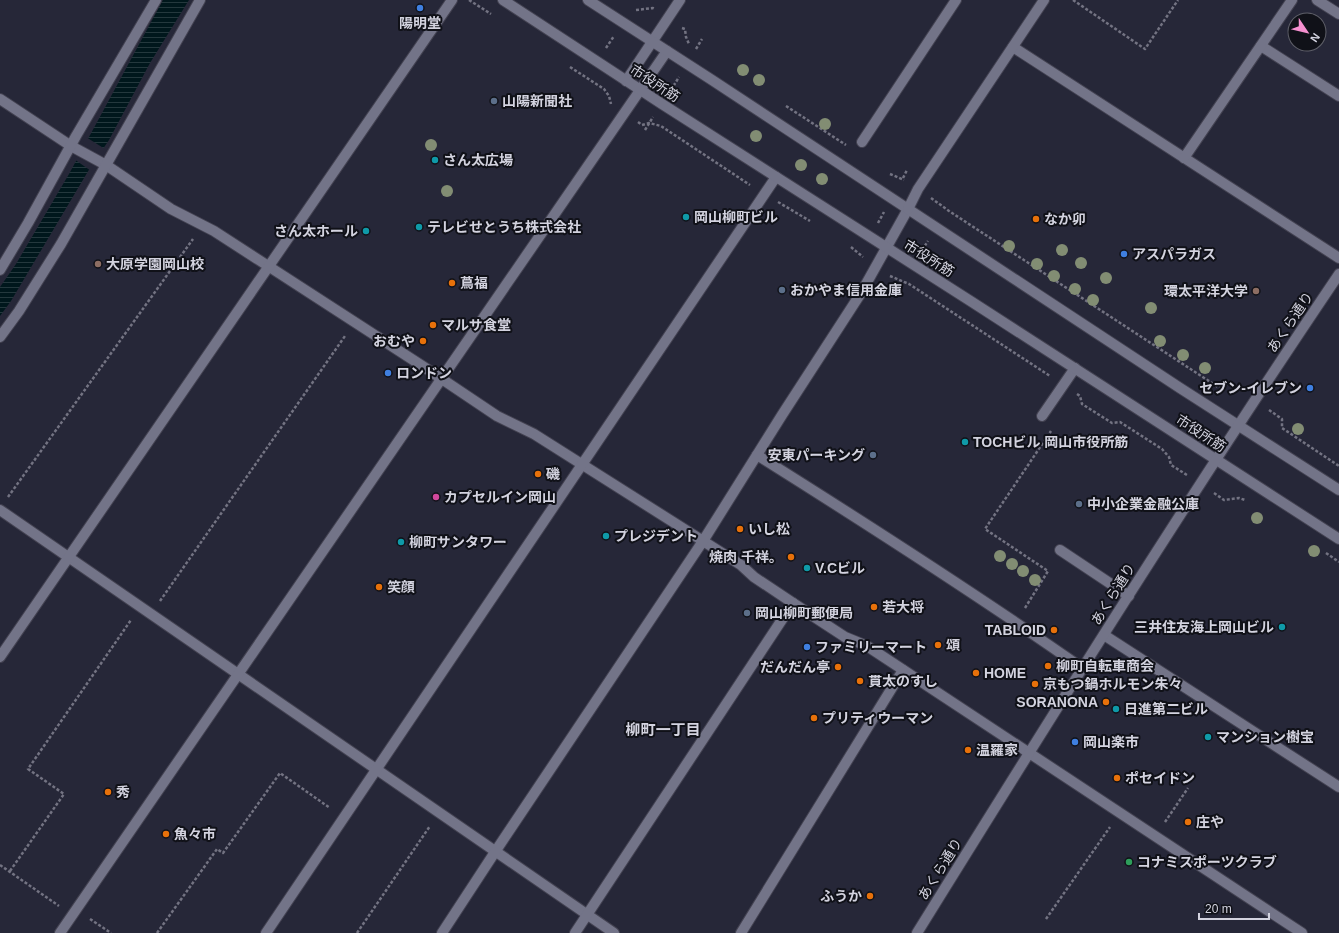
<svg xmlns="http://www.w3.org/2000/svg" width="1339" height="933" viewBox="0 0 1339 933" font-family="Helvetica,'Noto Sans JP',sans-serif">
  <defs>
    <pattern id="water-rules" width="6" height="5" patternUnits="userSpaceOnUse"><rect width="6" height="5" fill="#00171c"/><path d="M0 2.5h6" fill="none" stroke="#24383d"/></pattern>
  </defs>
  <rect width="100%" height="100%" fill="#262738"/>
  <path fill="url(#water-rules)" d="M163,0h26l-39,63 -41,77 -19,28 -79,133 -11,15v-29l16,-23 53,-90z"/>
  <path fill="#262738" d="M86,137l19,12 -14,22 -17,-12z"/>
  <g fill="none" stroke-linecap="round" stroke-linejoin="round">
    <g stroke="#434251" stroke-width="12">
      <g id="lane">
        <path d="M1042,416l33,-48"/>
        <path d="M1060,550l69,46"/>
      </g>
    </g>
    <g stroke="#434251" stroke-width="12">
      <g id="street">
        <path d="M1317,0l22,14"/>
        <path d="M1261,46l78,50"/>
        <path d="M1013,47l326,211"/>
        <path d="M626,81l54,-81"/>
        <path d="M0,99l71,47 35,19 65,44 43,22 210,136 73,49 37,18 207,131 13,12 39,26 52,34 22,9 435,287"/>
        <path d="M862,142l94,-142"/>
        <path d="M1184,158l108,-158"/>
        <path d="M0,270l28,-47 48,-87 80,-136"/>
        <path d="M0,337l19,-26 42,-67 139,-244"/>
        <path d="M757,455c110,69 219,139 325,213"/>
        <path d="M0,510l614,423"/>
        <path d="M1104,635l235,152"/>
        <path d="M0,657l452,-657"/>
        <path d="M60,933l607,-882"/>
        <path d="M266,933l510,-756"/>
        <path d="M442,933l53,-81 208,-311 79,-126 79,-122 47,-84"/>
        <path d="M575,933l218,-330"/>
        <path d="M741,933l162,-263"/>
      </g>
    </g>
    <g stroke="#434251" stroke-width="12">
      <g id="secondary">
        <path d="M503,0l159,104 310,198 367,237"/>
        <path d="M588,0l124,80 468,308 159,102"/>
        <path d="M908,209l10,-20 126,-189"/>
        <path d="M917,933c137,-221 276,-443 422,-659"/>
      </g>
    </g>
    <g stroke="#737382" stroke-width="2.5" stroke-dasharray="3 2" stroke-linecap="butt">
      <path d="M469,0l22,14"/>
      <path d="M1073,0l72,49 33,-49"/>
      <path d="M636,10l17,-2 2,1"/>
      <path d="M682,28l3,1 1,8 3,7"/>
      <path d="M606,48l8,-12"/>
      <path d="M696,49l6,-10"/>
      <path d="M570,67l34,22 5,7 2,8"/>
      <path d="M671,90l8,-13"/>
      <path d="M786,106l60,39"/>
      <path d="M638,122l4,3 7,-2 12,3 89,59"/>
      <path d="M645,130l8,-13"/>
      <path d="M890,174l14,6"/>
      <path d="M903,178l4,-8"/>
      <path d="M931,198l18,13 269,176 12,-4 12,8"/>
      <path d="M778,202l32,19"/>
      <path d="M878,223l6,-11"/>
      <path d="M851,247l12,10"/>
      <path d="M922,250l6,-9"/>
      <path d="M890,276l19,8 141,92"/>
      <path d="M1077,394l3,2 2,8 30,19 8,-1 42,27 7,8 2,8 16,10"/>
      <path d="M1269,410l13,9v9l57,38"/>
      <path d="M1214,493l10,7 15,-2 6,2"/>
      <path d="M8,497l185,-258"/>
      <path d="M1326,553l13,9"/>
      <path d="M160,601l185,-265"/>
      <path d="M1025,608l23,-37 -63,-42 66,-98"/>
      <path d="M1165,822l23,-34"/>
      <path d="M0,865l59,41"/>
      <path d="M10,871l54,-77 -36,-25 103,-149"/>
      <path d="M90,919l21,14"/>
      <path d="M1046,919l64,-92"/>
      <path d="M157,933l60,-84 6,4 57,-80 50,35"/>
      <path d="M357,933l73,-107"/>
    </g>
    <use href="#lane" stroke="#737488" stroke-width="10"/>
    <use href="#street" stroke="#737488" stroke-width="10"/>
    <use href="#secondary" stroke="#737488" stroke-width="10"/>
  </g>
  <g fill="#828d73">
    <circle cx="743" cy="70" r="6"/>
    <circle cx="759" cy="80" r="6"/>
    <circle cx="825" cy="124" r="6"/>
    <circle cx="756" cy="136" r="6"/>
    <circle cx="431" cy="145" r="6"/>
    <circle cx="801" cy="165" r="6"/>
    <circle cx="822" cy="179" r="6"/>
    <circle cx="447" cy="191" r="6"/>
    <circle cx="1009" cy="246" r="6"/>
    <circle cx="1062" cy="250" r="6"/>
    <circle cx="1081" cy="263" r="6"/>
    <circle cx="1037" cy="264" r="6"/>
    <circle cx="1054" cy="276" r="6"/>
    <circle cx="1106" cy="278" r="6"/>
    <circle cx="1075" cy="289" r="6"/>
    <circle cx="1093" cy="300" r="6"/>
    <circle cx="1151" cy="308" r="6"/>
    <circle cx="1160" cy="341" r="6"/>
    <circle cx="1183" cy="355" r="6"/>
    <circle cx="1205" cy="368" r="6"/>
    <circle cx="1298" cy="429" r="6"/>
    <circle cx="1257" cy="518" r="6"/>
    <circle cx="1314" cy="551" r="6"/>
    <circle cx="1000" cy="556" r="6"/>
    <circle cx="1012" cy="564" r="6"/>
    <circle cx="1023" cy="571" r="6"/>
    <circle cx="1035" cy="580" r="6"/>
  </g>
  <g fill="#3f7fe0" stroke="#101118" stroke-width="1.5">
    <circle cx="420" cy="8" r="4"/>
    <circle cx="1124" cy="254" r="4"/>
    <circle cx="388" cy="373" r="4"/>
    <circle cx="1310" cy="388" r="4"/>
    <circle cx="807" cy="647" r="4"/>
    <circle cx="1075" cy="742" r="4"/>
  </g>
  <g fill="#5c6f8a" stroke="#101118" stroke-width="1.5">
    <circle cx="494" cy="101" r="4"/>
    <circle cx="782" cy="290" r="4"/>
    <circle cx="873" cy="455" r="4"/>
    <circle cx="1079" cy="504" r="4"/>
    <circle cx="747" cy="613" r="4"/>
  </g>
  <g fill="#0f9aa8" stroke="#101118" stroke-width="1.5">
    <circle cx="435" cy="160" r="4"/>
    <circle cx="686" cy="217" r="4"/>
    <circle cx="419" cy="227" r="4"/>
    <circle cx="366" cy="231" r="4"/>
    <circle cx="965" cy="442" r="4"/>
    <circle cx="606" cy="536" r="4"/>
    <circle cx="401" cy="542" r="4"/>
    <circle cx="807" cy="568" r="4"/>
    <circle cx="1282" cy="627" r="4"/>
    <circle cx="1116" cy="709" r="4"/>
    <circle cx="1208" cy="737" r="4"/>
  </g>
  <g fill="#e8710a" stroke="#101118" stroke-width="1.5">
    <circle cx="1036" cy="219" r="4"/>
    <circle cx="452" cy="283" r="4"/>
    <circle cx="433" cy="325" r="4"/>
    <circle cx="423" cy="341" r="4"/>
    <circle cx="538" cy="474" r="4"/>
    <circle cx="740" cy="529" r="4"/>
    <circle cx="791" cy="557" r="4"/>
    <circle cx="379" cy="587" r="4"/>
    <circle cx="874" cy="607" r="4"/>
    <circle cx="1054" cy="630" r="4"/>
    <circle cx="938" cy="645" r="4"/>
    <circle cx="1048" cy="666" r="4"/>
    <circle cx="838" cy="667" r="4"/>
    <circle cx="976" cy="673" r="4"/>
    <circle cx="860" cy="681" r="4"/>
    <circle cx="1035" cy="684" r="4"/>
    <circle cx="1106" cy="702" r="4"/>
    <circle cx="814" cy="718" r="4"/>
    <circle cx="968" cy="750" r="4"/>
    <circle cx="1117" cy="778" r="4"/>
    <circle cx="108" cy="792" r="4"/>
    <circle cx="1188" cy="822" r="4"/>
    <circle cx="166" cy="834" r="4"/>
    <circle cx="870" cy="896" r="4"/>
  </g>
  <g fill="#8d6e63" stroke="#101118" stroke-width="1.5">
    <circle cx="98" cy="264" r="4"/>
    <circle cx="1256" cy="291" r="4"/>
  </g>
  <circle fill="#d1479c" stroke="#101118" stroke-width="1.5" cx="436" cy="497" r="4"/>
  <circle fill="#2e9e5b" stroke="#101118" stroke-width="1.5" cx="1129" cy="862" r="4"/>
  <g text-anchor="middle" stroke-width="4" stroke-linejoin="round" paint-order="stroke">
    <g font-size="14" font-weight="bold" fill="#d3d3df" stroke="#101118" text-anchor="start">
      <text x="420" y="28" text-anchor="middle">陽明堂</text>
      <text x="502" y="106">山陽新聞社</text>
      <text x="443" y="165">さん太広場</text>
      <text x="694" y="222">岡山柳町ビル</text>
      <text x="1044" y="224">なか卯</text>
      <text x="427" y="232">テレビせとうち株式会社</text>
      <text x="358" y="236" text-anchor="end">さん太ホール</text>
      <text x="1132" y="259">アスパラガス</text>
      <text x="106" y="269">大原学園岡山校</text>
      <text x="460" y="288">蔦福</text>
      <text x="790" y="295">おかやま信用金庫</text>
      <text x="1248" y="296" text-anchor="end">環太平洋大学</text>
      <text x="441" y="330">マルサ食堂</text>
      <text x="415" y="346" text-anchor="end">おむや</text>
      <text x="396" y="378">ロンドン</text>
      <text x="1302" y="393" text-anchor="end">セブン-イレブン</text>
      <text x="973" y="447">TOCHビル 岡山市役所筋</text>
      <text x="865" y="460" text-anchor="end">安東パーキング</text>
      <text x="546" y="479">磯</text>
      <text x="444" y="502">カプセルイン岡山</text>
      <text x="1087" y="509">中小企業金融公庫</text>
      <text x="748" y="534">いし松</text>
      <text x="614" y="541">プレジデント</text>
      <text x="409" y="547">柳町サンタワー</text>
      <text x="783" y="562" text-anchor="end">焼肉 千祥。</text>
      <text x="815" y="573">V.Cビル</text>
      <text x="387" y="592">笑顔</text>
      <text x="882" y="612">若大将</text>
      <text x="755" y="618">岡山柳町郵便局</text>
      <text x="1274" y="632" text-anchor="end">三井住友海上岡山ビル</text>
      <text x="1046" y="635" text-anchor="end">TABLOID</text>
      <text x="946" y="650">頌</text>
      <text x="815" y="652">ファミリーマート</text>
      <text x="1056" y="671">柳町自転車商会</text>
      <text x="830" y="672" text-anchor="end">だんだん亭</text>
      <text x="984" y="678">HOME</text>
      <text x="868" y="686">貫太のすし</text>
      <text x="1043" y="689">京もつ鍋ホルモン朱々</text>
      <text x="1098" y="707" text-anchor="end">SORANONA</text>
      <text x="1124" y="714">日進第二ビル</text>
      <text x="822" y="723">プリティウーマン</text>
      <text x="1216" y="742">マンション樹宝</text>
      <text x="1083" y="747">岡山楽市</text>
      <text x="976" y="755">温羅家</text>
      <text x="1125" y="783">ポセイドン</text>
      <text x="116" y="797">秀</text>
      <text x="1196" y="827">庄や</text>
      <text x="174" y="839">魚々市</text>
      <text x="1137" y="867">コナミスポーツクラブ</text>
      <text x="862" y="901" text-anchor="end">ふうか</text>
    </g>
    <g font-size="14" fill="#d3d3df" stroke="#101118">
      <text transform="translate(655 83) rotate(33)" y="5">市役所筋</text>
      <text transform="translate(929 258) rotate(32)" y="5">市役所筋</text>
      <text transform="translate(1290 322) rotate(-56)" y="5">あくら通り</text>
      <text transform="translate(1201 433) rotate(33)" y="5">市役所筋</text>
      <text transform="translate(1113 594) rotate(-58)" y="5">あくら通り</text>
      <text transform="translate(940 869) rotate(-58)" y="5">あくら通り</text>
    </g>
    <g font-size="15" font-weight="bold" fill="#d3d3df" stroke="#101118">
      <text x="663" y="735">柳町一丁目</text>
    </g>
  </g>
  <g transform="translate(1307 32) rotate(125)"><circle r="19" fill="#101118" stroke="#5e5f68"/>
  <path d="M0-3L7 15L0 10L-7 15Z" fill="#f690d0"/>
  <text y="-6" font-size="11" font-weight="bold" text-anchor="middle" fill="#d3d3df">N</text>
  </g>
  <path d="M1199 913v6h70v-6" fill="none" stroke="#d3d3df" stroke-width="2"/>
  <text x="1205" y="913" font-size="12" fill="#d3d3df" stroke="#101118" stroke-width="3" paint-order="stroke">20 m</text>
</svg>
